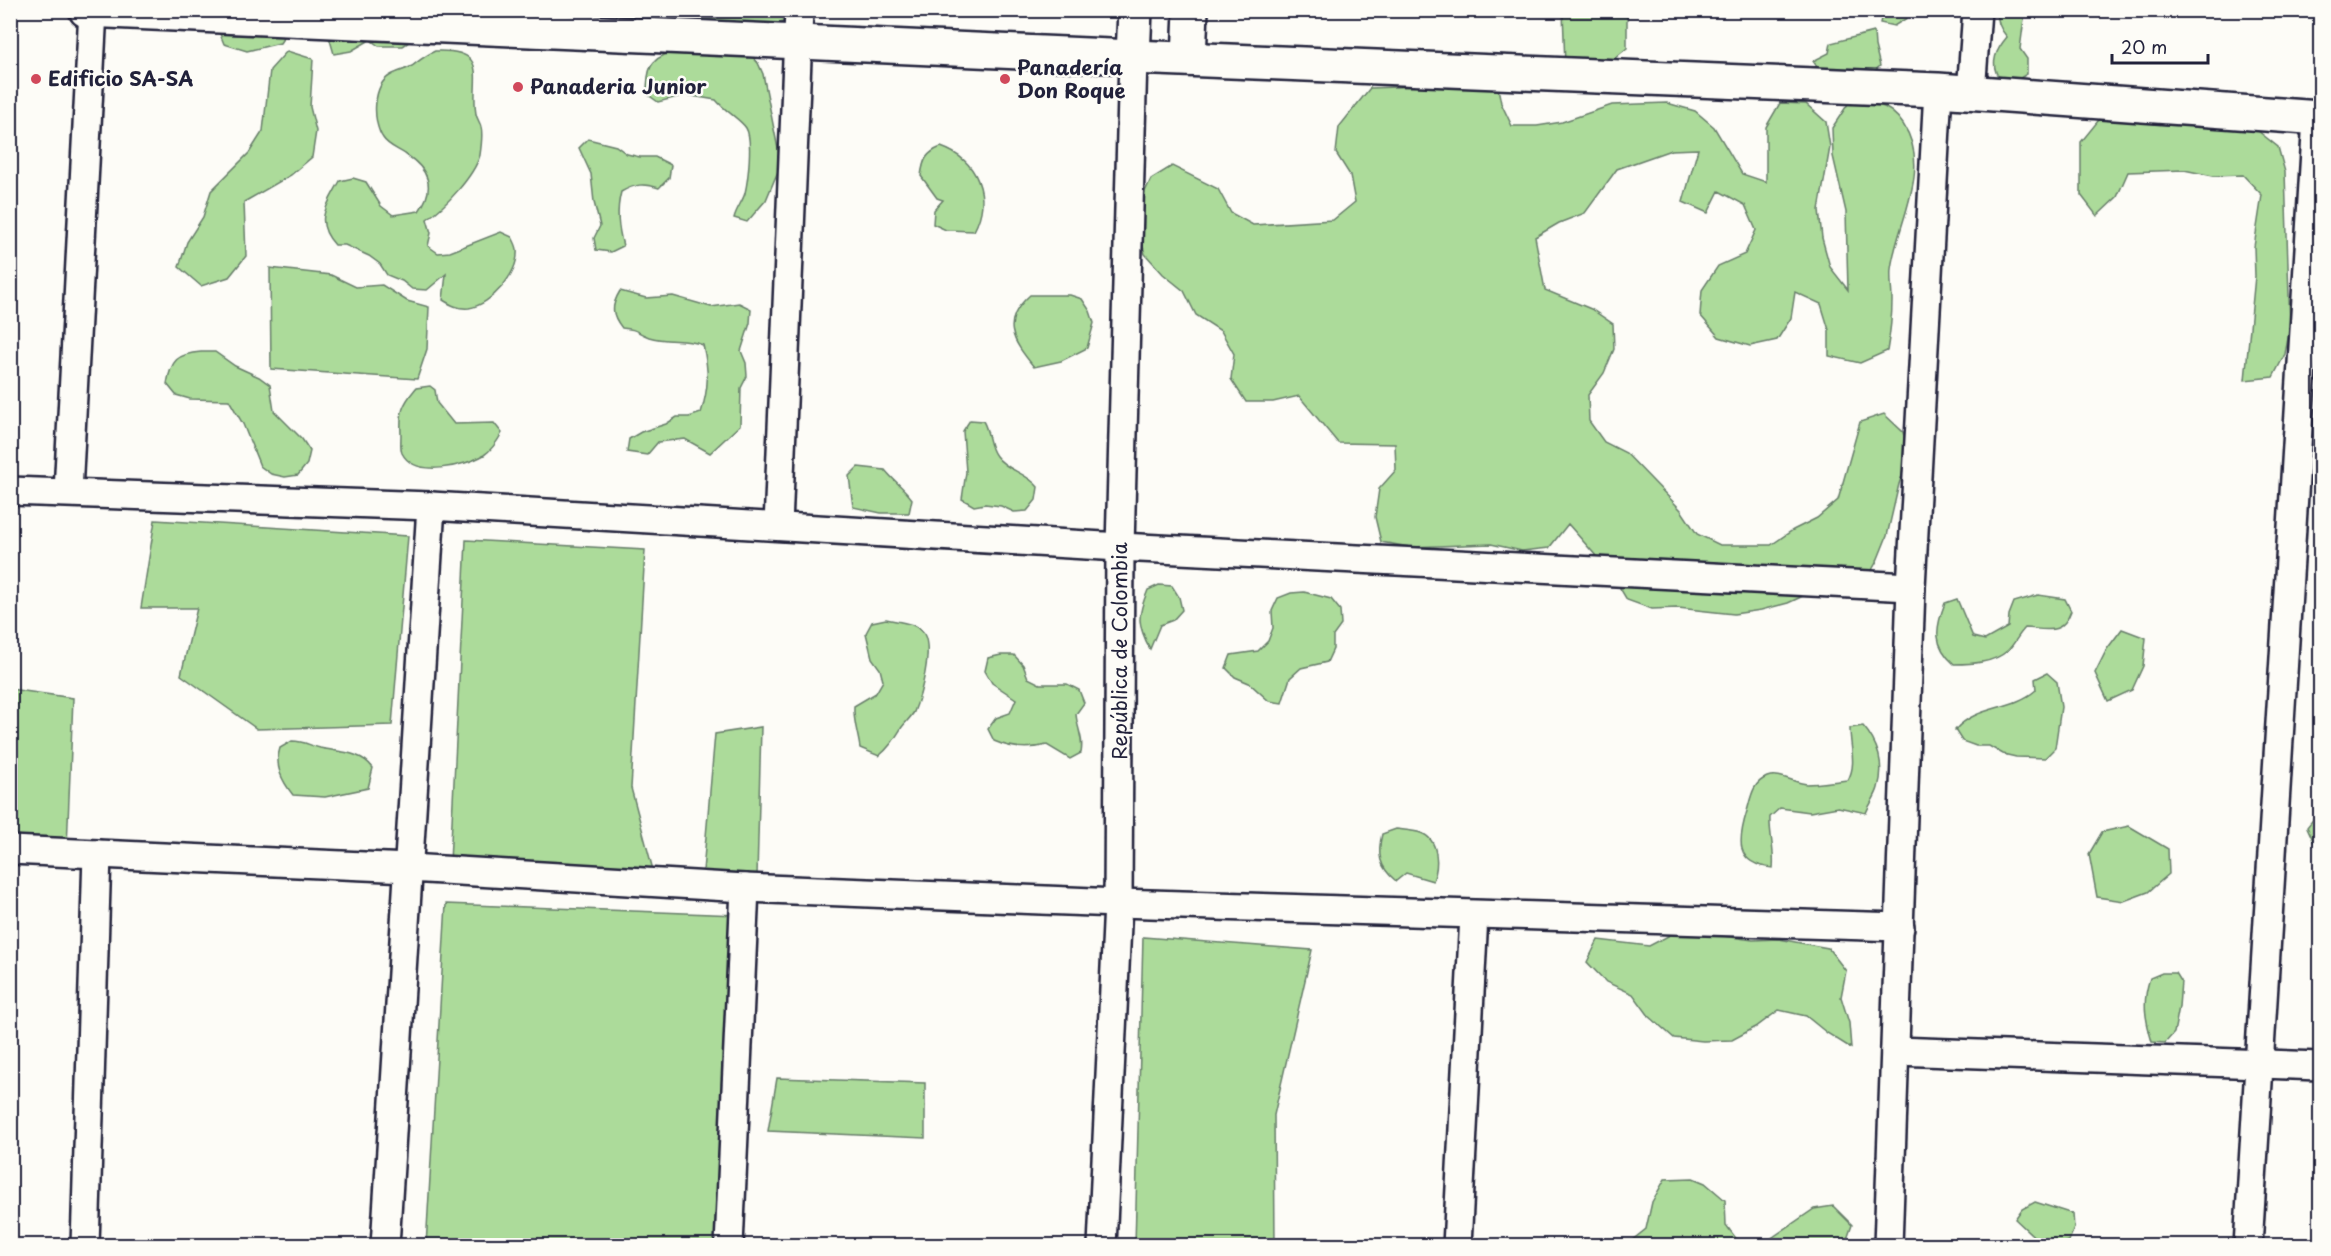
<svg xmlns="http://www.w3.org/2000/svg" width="2331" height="1256" viewBox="0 0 2331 1256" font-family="'Playpen Sans',sans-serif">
  <rect width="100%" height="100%" fill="#fdfcf7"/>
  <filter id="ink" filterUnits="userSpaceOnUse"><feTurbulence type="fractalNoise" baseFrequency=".0167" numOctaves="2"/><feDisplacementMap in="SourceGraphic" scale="12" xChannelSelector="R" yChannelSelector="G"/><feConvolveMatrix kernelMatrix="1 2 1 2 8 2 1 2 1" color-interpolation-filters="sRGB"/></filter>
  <g filter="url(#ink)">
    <g fill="#acdb9a" stroke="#677e6a" stroke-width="1.5">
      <path d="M1883,10h26v1l-2,7 -13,8 -14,-3z"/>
      <path d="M149,11h366l-3,4 -89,18 -20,13h-24l-9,-6 -19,11 -17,3 -4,-14 -8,-13 -32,1 -10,15 -33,8 -23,-7 -6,-15z"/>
      <path d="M615,11h175l-12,17 -160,-5z"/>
      <path d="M1563,11h64v37l-18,15 -44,2z"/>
      <path d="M1998,11h27l-5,38 7,10v15l-14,8 -14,-4c-10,-15 -2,-29 8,-41 -7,-8 -11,-16 -9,-26z"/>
      <path d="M1874,32l1,14 5,20 -13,11 -45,-3 -9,-13 16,-8 2,-10z"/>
      <path d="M287,51l26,8 -3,48 6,24 -4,26 -21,18 -47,27 2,54 -17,21 -28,9 -22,-19 8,-25 16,-25 8,-26 38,-38 14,-22 7,-61z"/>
      <path d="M435,51c57,-2 35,27 41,63 1,5 4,8 5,13 2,7 0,21 -1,28 -6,21 -35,52 -53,64l4,14 -3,13 10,7 12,-1 51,-20 11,5c2,4 5,9 5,13 2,23 -26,55 -48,58 -11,1 -18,-3 -26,-8l3,-26 -19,16 -15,-1 -10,-8 -15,-6 -7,-11 -11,-8 -24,-11h-10c-22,-24 -8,-40 5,-64l13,-3 13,4 15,24 12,9 26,-4c17,-23 10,-42 -14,-57 -7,-5 -17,-8 -22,-16 -11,-16 -11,-53 8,-63 7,-4 14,-5 21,-9 8,-6 14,-11 23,-15z"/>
      <path d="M672,52l77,1 9,10 5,11 18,90 -15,36 -19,22 -13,-4c2,-9 9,-17 11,-25 3,-13 8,-54 1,-65 -5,-8 -21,-17 -30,-28l-30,-5 -28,7 -11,-8c0,-24 2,-35 25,-42z"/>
      <path d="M1446,72l50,6 5,25 11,23h25l25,-4 50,-17 55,-2 28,8 19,16 28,47 24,8v-55l14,-24 26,1 20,18 4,25 -11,63 3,28 8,29 18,23 -2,-78 -13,-56 -1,-28 16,-24c24,-2 40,-2 55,20 30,45 -6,98 -12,145 -1,11 1,22 1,32 0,17 -2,33 -5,50l-27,12 -31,-7v-26l-8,-26 -26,-12 -4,26 -14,22 -27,6 -31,-9 -19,-22 2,-25 16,-24 27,-12 11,-24 -11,-25 -26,-14 -11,22 -25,-11 15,-53 -27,1 -54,19 -32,44 -26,10 -24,14 10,53 46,19 22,15 1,25 -10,24 -16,22 1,26 15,21 22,11 55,57 16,24 23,11h51l22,-15 24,-12 21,-18 22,-78 24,-8 19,18 6,25 -10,27 -12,52 -10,25 -13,23 -52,8 -24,11 -27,7 -27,4 -56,-6 -26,1 -25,-9 -16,-27 -43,-49 -19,24 -27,3 -31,-7 -81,3 -29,-5 -6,-25 4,-28 17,-19 -1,-26 -57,-1 -39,-47 -26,6h-27l-15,-23 3,-25 -13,-23 -25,-16 -12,-24 -21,-17 -18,-20 -7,-26 2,-26 11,-23 21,-13 46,23 13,24 22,12 80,-5 22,-18 -5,-27 -14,-22 3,-26 31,-39 53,-2z"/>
      <path d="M2120,110l115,7 23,14 20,16 7,25 5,156 -5,26 -12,23 -28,3 10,-104 -1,-29 8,-52 -19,-20 -30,1 -29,-6 -56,2 -11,25 -20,19 -16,-21v-53l17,-21z"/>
      <path d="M588,139l28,7 11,8 13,3h15l16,8 -2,13 -10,10c-15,-5 -24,-4 -38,4 -5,19 -3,35 2,54l-12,6 -15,-2 -2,-12 6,-12 -6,-24 -3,-28 -12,-26z"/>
      <path d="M941,147c37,13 51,50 33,84l-28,-1 -13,-6 1,-14 9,-10 -6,-2 -16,-22c2,-16 5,-23 20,-29z"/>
      <path d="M270,268l61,7 25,12 26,-2 25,16 22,6 -2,42 -10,30 -146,-10z"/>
      <path d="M620,291l26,7 27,-2 38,11 28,-4 12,6 -1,14 -9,28 5,12 1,13 -6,12 -1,37 -30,28 -25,-14 -27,3 -11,13 -20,-3 2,-13 12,-7 25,-8 11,-7h12l12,-4c8,-26 8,-42 2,-68 -18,-7 -36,-2 -54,-8 -13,-5 -12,-8 -27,-9 -11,-14 -11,-22 -2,-37z"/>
      <path d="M1030,295h40l12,4 8,12 4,12 -7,25 -26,13 -27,6c-22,-27 -34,-45 -4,-72z"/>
      <path d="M201,352h14l20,14 24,11 11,8 4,26 28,28 8,12 -3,13 -9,11 -13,2 -14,-3 -11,-8 -17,-42 -14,-24 -39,-1 -14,-4 -9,-11c4,-24 10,-30 34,-32z"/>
      <path d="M430,386l5,4 2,13 17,21 40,-1 8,10c-5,9 -10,17 -18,22 -19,11 -69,24 -82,-2 -2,-5 -1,-13 -1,-18 -1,-23 0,-29 15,-47z"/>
      <path d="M970,420l13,1c7,12 5,25 13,35 11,15 30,16 42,31l-2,13 -9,11 -13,1 -13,-6 -16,-2 -11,2 -12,-7 4,-27 -3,-41z"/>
      <path d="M858,467l27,3c9,11 19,18 27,29l-3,14h-28l-28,-6 -4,-31z"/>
      <path d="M155,520l253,16 -16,189 -135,4 -76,-54 16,-67h-56z"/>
      <path d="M466,540l179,10 -14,238 22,82 -203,-8z"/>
      <path d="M1159,585l13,1 7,11 3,13 -9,10 -13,5 -10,24c-13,-25 -13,-33 -2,-59z"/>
      <path d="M1304,592l27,7 9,11 1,15 -8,11v13l-6,13 -26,6 -11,10 -8,25 -13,-2 -20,-18 -14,-6 -9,-9 5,-13 27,-4 10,-10 5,-13 -1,-17 6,-13 13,-5z"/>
      <path d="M2038,595l27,4 6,12c-9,25 -24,18 -46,17 -7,7 -11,17 -18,23 -13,12 -36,13 -53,13 -21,-19 -19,-35 -9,-61l12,-4 16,38 12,3 23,-13 1,-12 5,-13z"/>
      <path d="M886,619c13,3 30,3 38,15 9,16 -3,61 -10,78 -3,5 -8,10 -12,15 -7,11 -12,20 -23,29l-19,-8c-2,-15 -7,-27 -6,-42l22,-13 7,-12 -3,-12 -8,-11 -6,-25 6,-11z"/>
      <path d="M2122,629l24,9 -3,28 -11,24 -24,11 -13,-28 12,-24z"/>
      <path d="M1001,655h13l9,10 5,13 12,6h27l12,6 5,13 -8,11c1,15 8,24 5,39l-11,6 -23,-14c-19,5 -35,4 -53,-4l-6,-12 8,-11 14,-5 6,-14 -24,-16 -7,-12 3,-13z"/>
      <path d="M2047,673l10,9 4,25 -6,41 -10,10 -29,-1 -13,-3 -14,-8h-13l-14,-5 -7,-11c21,-25 57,-19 81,-40l-1,-11z"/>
      <path d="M10,689l63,9 -6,150 -56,-4z"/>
      <path d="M1863,726c15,17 22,39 15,62 -2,8 -9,17 -12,25l-28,-6 -28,5 -30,-4 -10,9c-1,17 5,33 3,51 -39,-4 -35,-28 -26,-57 4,-13 5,-28 20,-34 13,-5 26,6 40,7 13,0 28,-3 41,-4 9,-16 2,-33 2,-52z"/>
      <path d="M761,727l-4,149 -54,-5 12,-137z"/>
      <path d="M292,741c13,0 16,4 28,7 18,4 41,3 53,20l-5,20 -43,9 -32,-2c-11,-14 -19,-29 -13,-47z"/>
      <path d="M2320,811v41l-2,-1 -11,-24z"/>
      <path d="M2129,826l39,23 1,25 -21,18 -24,9 -27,-4 -8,-43 13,-22z"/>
      <path d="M1396,829c7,1 17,1 25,4 18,6 18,33 12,48l-27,-8 -10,8c-17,-14 -19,-27 -14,-47z"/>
      <path d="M446,904l291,11 -15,330 -296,1z"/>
      <path d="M1700,933l53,7 26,-1 49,9 18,23 -5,26 8,26 2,25 -24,-15 -21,-17 -27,-6 -23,17 -24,13 -29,1 -29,-3 -25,-22 -16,-22 -27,-12 -19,-20 11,-22 51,6 23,-12z"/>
      <path d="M1143,937l169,13 -38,165 1,130h-140z"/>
      <path d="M2162,973h14l5,8 -2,26 -5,26 -9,10 -13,-1c-7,-24 -10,-40 -2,-64z"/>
      <path d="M777,1078l148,5v55l-157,-7z"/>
      <path d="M1693,1178l12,5 20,17 1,25 15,20h-115l20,-16 6,-27 13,-23z"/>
      <path d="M2035,1202l38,12 1,14 -5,13 -11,4h-15l-28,-26 7,-10z"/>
      <path d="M1833,1206l19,19 -7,20h-100l25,-6 44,-30z"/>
    </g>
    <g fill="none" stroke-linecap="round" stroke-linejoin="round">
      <g stroke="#22223b" stroke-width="32">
        <g id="minor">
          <path d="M1971,93l6,-83"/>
          <path d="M10,491l421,15 689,41 791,40"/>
          <path d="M68,492l25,-482"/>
          <path d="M778,526l21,-516"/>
          <path d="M10,850l399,18 336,20 373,15 782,24"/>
          <path d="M1895,1051l425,15"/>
          <path d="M85,1246l12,-392"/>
          <path d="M385,1246l46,-740"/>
          <path d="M729,1246l16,-358"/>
          <path d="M1102,1246l16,-343 2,-356 13,-490"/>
          <path d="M1457,1246l17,-331"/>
          <path d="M1888,1246l23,-659 27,-497"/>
          <path d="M2248,1246l69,-1128"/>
        </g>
      </g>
      <g stroke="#22223b" stroke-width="38">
        <g id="tertiary">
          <path d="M86,10l1047,47 805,33 382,28"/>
          <path d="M1133,57l2,-47"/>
          <path d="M1189,59l2,-49"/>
        </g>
      </g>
      <use href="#minor" stroke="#fdfcf7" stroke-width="27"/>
      <use href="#tertiary" stroke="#fdfcf7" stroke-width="33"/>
    </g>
  </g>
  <g fill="#d1495b" stroke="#fdfcf7" stroke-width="2">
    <circle cx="36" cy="79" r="6"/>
    <circle cx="1005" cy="79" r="6"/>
    <circle cx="518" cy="87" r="6"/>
  </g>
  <g text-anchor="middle" stroke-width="5" stroke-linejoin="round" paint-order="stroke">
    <g font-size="20" font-weight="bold" fill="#22223b" stroke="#fdfcf7" text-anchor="start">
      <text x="1017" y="75">Panadería<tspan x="1017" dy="23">Don Roque</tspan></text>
      <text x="48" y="86">Edificio SA-SA</text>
      <text x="530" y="94">Panaderia Junior</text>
    </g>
    <g font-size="20" fill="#22223b" stroke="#fdfcf7">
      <text transform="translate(1120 651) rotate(-90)" y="7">República de Colombia</text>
    </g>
  </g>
  <rect width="2331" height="1256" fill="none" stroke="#fdfcf7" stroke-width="36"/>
  <rect x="18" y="18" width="2295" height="1220" fill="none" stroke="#22223b" stroke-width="2" filter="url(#ink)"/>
  <path d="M2112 54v9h96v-9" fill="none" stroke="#22223b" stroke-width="3"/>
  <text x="2121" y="54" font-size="18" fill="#22223b" stroke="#fdfcf7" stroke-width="4.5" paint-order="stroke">20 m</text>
</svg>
